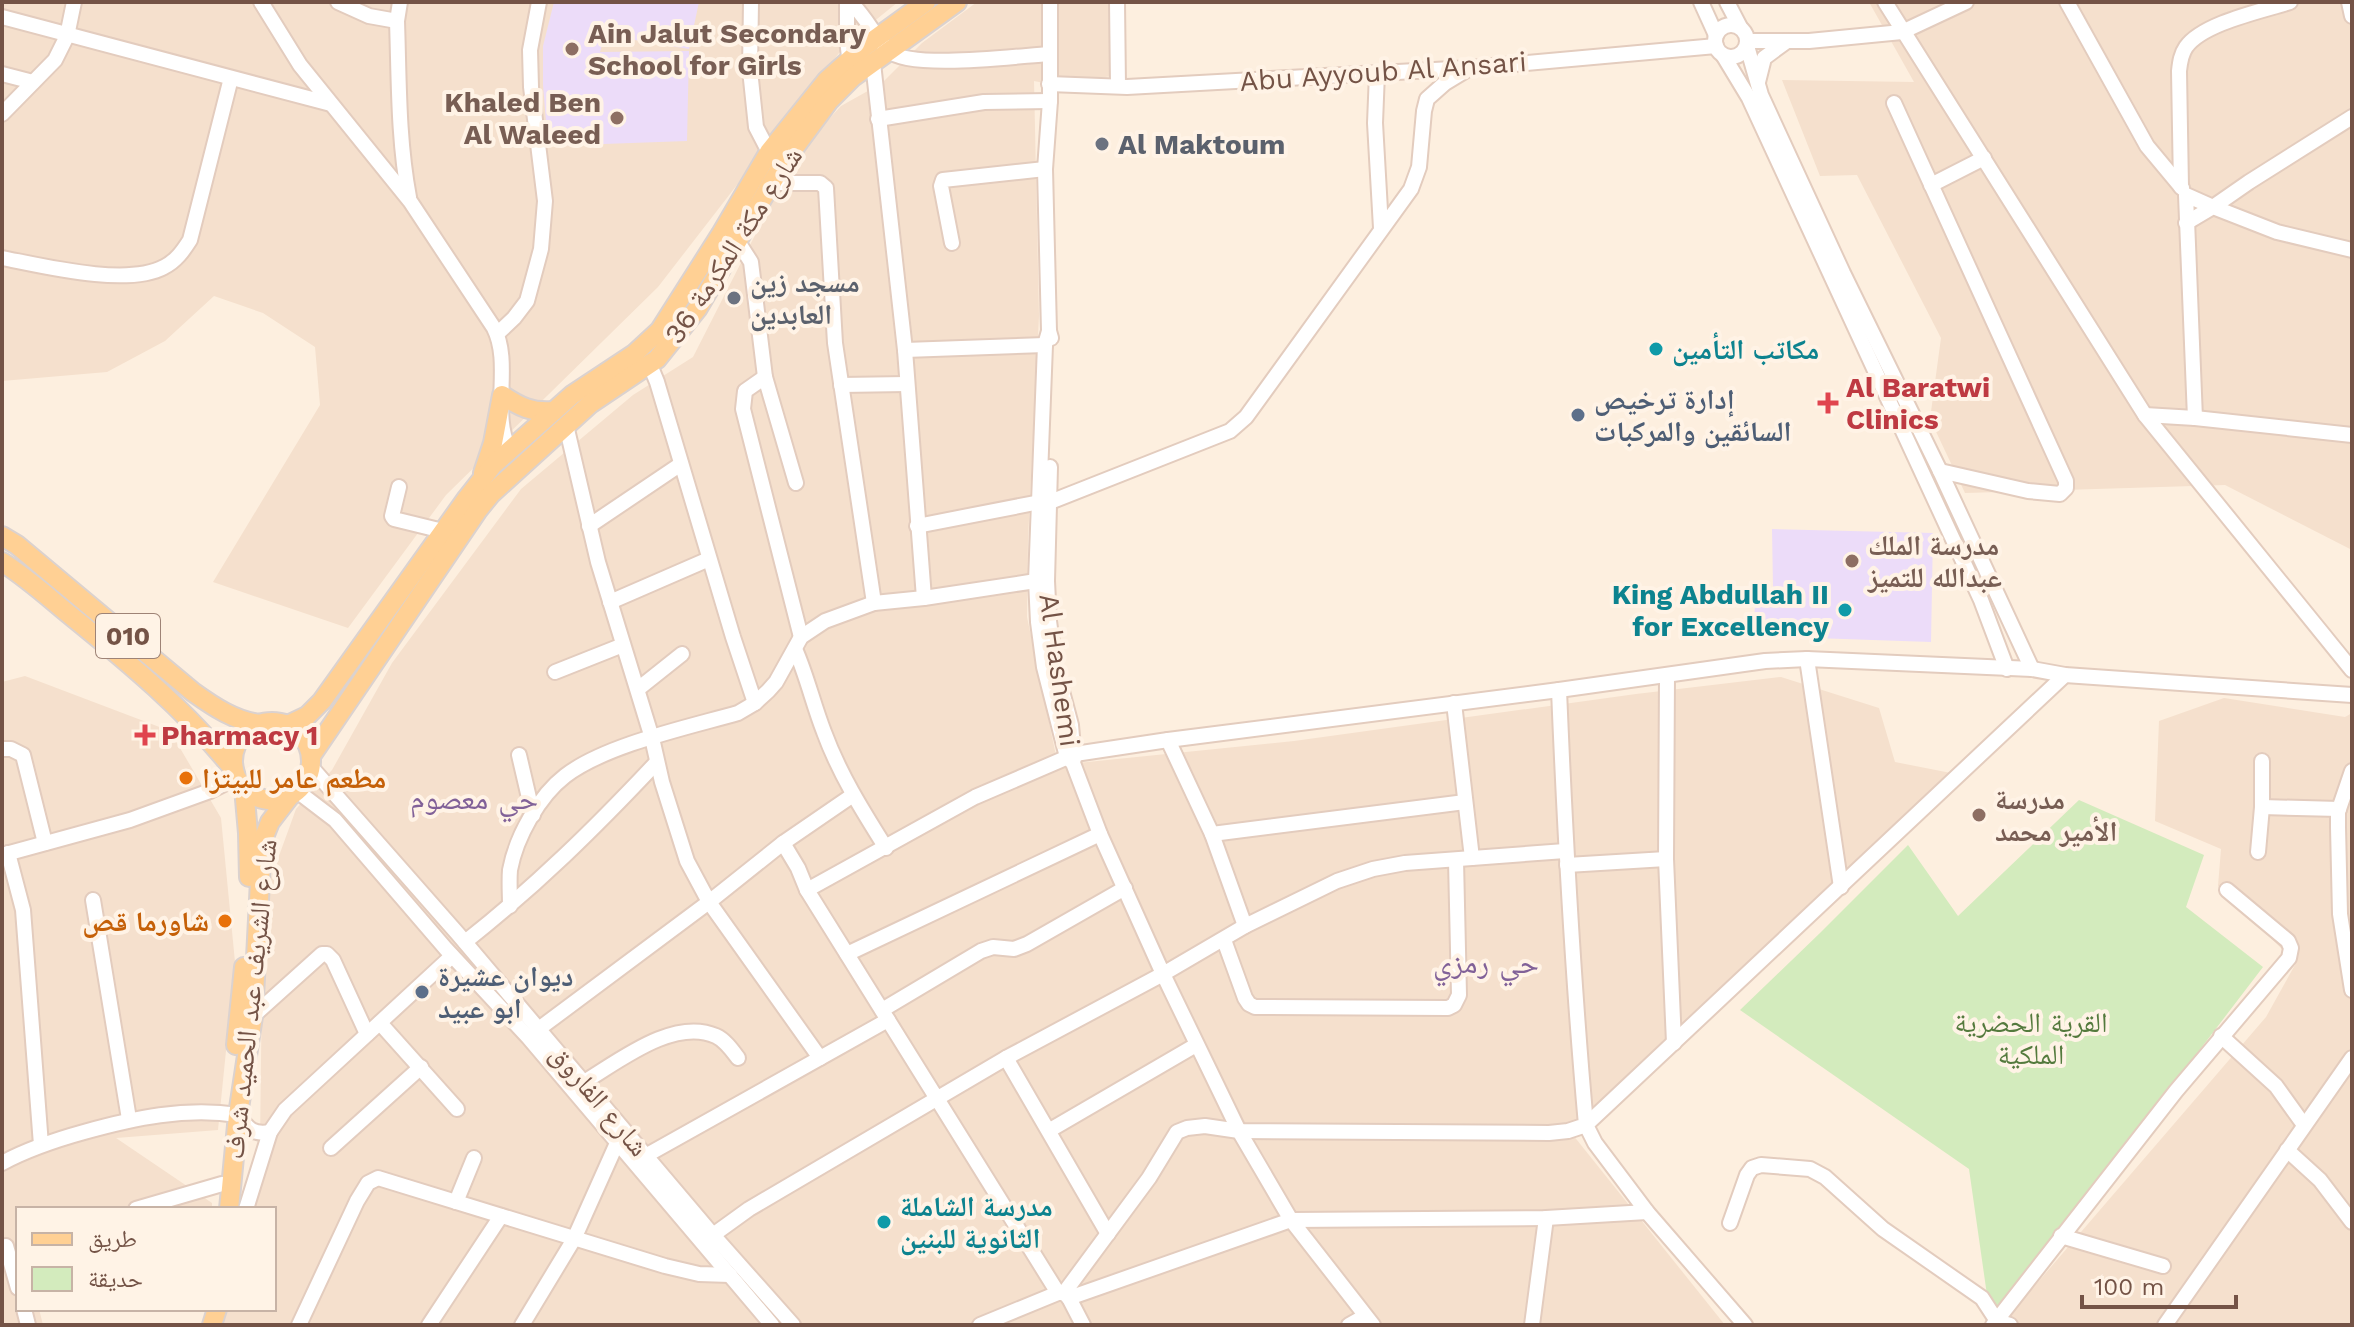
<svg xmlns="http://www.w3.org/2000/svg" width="2354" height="1327" viewBox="0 0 2354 1327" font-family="'Work Sans','Noto Naskh Arabic',sans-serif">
  <rect width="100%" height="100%" fill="#fdefdf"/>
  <g fill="#f5e0cd">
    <path d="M2,2h896l-52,42 -188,243 -212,208 -98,133 -135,-46 107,-177 -5,-58 -52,-34 -49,-17 -49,45 -58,31 -105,9z"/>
    <path d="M977,2h135l1,74 -64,8 -15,-3 5,235 -11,223 -1,78 31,148 236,-24 342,-47 145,-17 98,31 16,54 61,12 -383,361 152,190h-1502l4,-16h47v-100h-27l13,-67 3,-242 33,-91 36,-39 60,-107 129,-174 112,-94 60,-38 87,-171 9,-24 52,-56 41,-23 40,-40z"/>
    <path d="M1869,2h483v548l-127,-65 -260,8 -35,-74 11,-81 -84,-163 -37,1 -38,-96 132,2z"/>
    <path d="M25,676l145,55 51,87 14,144 -17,168 -102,8 96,65v6h-194v100h21l4,16h-41v-643z"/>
    <path d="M2224,698l121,19 7,-4v612h-351l265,-308 30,-54 -78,-77 3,-37 -66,-28 4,-100z"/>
  </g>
  <g fill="#ecdcf9">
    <path d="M554,2h145l-10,47 -84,-14 -5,17 89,-1 -2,90 -139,5 -5,-61v-39z"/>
    <path d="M1772,529l161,4 -2,109 -178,-6 3,-46 17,-2z"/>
  </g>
  <path fill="#d3ebbd" d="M2079,800l125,55 -18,52 77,60 -272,356 -22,-154 -229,-159 80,-77 88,-88 50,71z"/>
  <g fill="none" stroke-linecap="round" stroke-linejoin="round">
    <g stroke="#e3ccbe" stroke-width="18">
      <g id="minor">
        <path d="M261,2l39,63 110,136 84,127c18,36 -3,84 15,121"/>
        <path d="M338,2l31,14 28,5"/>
        <path d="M400,2l-3,19c2,58 1,118 12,176"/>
        <path d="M751,2l-1,68 6,57 13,25"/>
        <path d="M847,2v38l3,25"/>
        <path d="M850,2c16,14 25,36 39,49 22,19 128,5 160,3"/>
        <path d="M1050,2v99l-5,68 4,162 2,7"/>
        <path d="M1117,2l1,84"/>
        <path d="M1701,2l15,33"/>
        <path d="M1727,2l13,25"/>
        <path d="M1885,2l260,413 207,255"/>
        <path d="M2067,2l80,144 35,42"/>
        <path d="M2349,2l3,14"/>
        <path d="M2,17l329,87"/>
        <circle cx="1731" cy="41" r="16"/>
        <path d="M1748,41h61l93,-9 64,-30"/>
        <path d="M1747,46l14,49 82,178 97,198 92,198"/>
        <path d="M1723,55l26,43 232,502 26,69"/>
        <path d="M873,63l32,287 19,248"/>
        <path d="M1377,73l-2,50 6,105"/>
        <path d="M2,74l31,8"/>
        <path d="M1758,82l6,-24 23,-17"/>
        <path d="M1049,84l78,3 343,-19 246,-22"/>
        <path d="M1894,103l172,378v7l-6,6 -32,-3 -88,-20"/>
        <path d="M2,114l53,-54 12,-24 7,-34"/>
        <path d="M878,119l106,-17 66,-1"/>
        <path d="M773,183h47l6,5 9,155 39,260"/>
        <path d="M1931,185l53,-27"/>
        <path d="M2181,187l-2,-116c1,-9 2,-17 7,-24 17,-24 76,-36 104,-45"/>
        <path d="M2186,223l27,-16 64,25 75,18"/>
        <path d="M736,242l6,6 9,14 14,115 31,106"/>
        <path d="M952,243l-11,-57 2,-6 102,-11"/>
        <path d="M2,258c41,8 125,29 162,9 12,-6 19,-16 26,-27l41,-162"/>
        <path d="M1049,331l-4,14 -9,236 2,41 6,45 23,90 6,6 27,71 63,140 76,157 52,89 82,105"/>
        <path d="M497,334l17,-16 13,-17 14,-52 4,-48 -14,-114 -1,-37 9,-48"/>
        <path d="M905,350l140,-5"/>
        <path d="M650,365l7,17 76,255 22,66"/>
        <path d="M765,377l-20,14 -2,18 58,228"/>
        <path d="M841,385l66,-1"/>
        <path d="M2145,415l50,3 157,17"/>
        <path d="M2195,418l-9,-223 27,12 36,-25 103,-65"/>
        <path d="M566,425l32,137 54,176 10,44 25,79 22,41 111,156"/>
        <path d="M1050,467l-3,114 2,40 6,44 16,60 3,34"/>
        <path d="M399,487l-7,29 2,3 49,12"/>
        <path d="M1050,502l180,-71 16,-14 165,-228 8,-22 5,-56 3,-12 18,-16 23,-14"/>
        <path d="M589,526l92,-62"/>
        <path d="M917,526l123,-24"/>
        <path d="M610,602l99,-43"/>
        <path d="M795,649c12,27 18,55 29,83 15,41 38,78 62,116"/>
        <path d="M1807,659l34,228"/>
        <path d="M555,672l68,-27"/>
        <path d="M1667,675l-1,184 8,184"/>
        <path d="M638,689l44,-35"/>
        <path d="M1454,703l18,155"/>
        <path d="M1168,740l44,94 33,92"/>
        <path d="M2,749h9l12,6 22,88"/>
        <path d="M519,755l14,60"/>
        <path d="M311,767l147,167 255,301 80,90"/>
        <path d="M2352,771l-14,41v15l2,87 12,76"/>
        <path d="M297,791l38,29 111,129 82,88 244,288"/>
        <path d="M2262,807l77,2"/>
        <path d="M1212,834l253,-32"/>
        <path d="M783,843l15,25 9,22 251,403"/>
        <path d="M2258,852l4,-45v-46"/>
        <path d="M8,853l15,57 18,235"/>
        <path d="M2,855l128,-35 80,-29 20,-10 9,1"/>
        <path d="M1567,865l99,-6"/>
        <path d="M807,890l168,-93 100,-43 93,-14 391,-50 206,-29 42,-2 225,10 33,6 287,20"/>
        <path d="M93,900l36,219"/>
        <path d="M510,906c0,-12 -1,-25 0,-36 6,-33 29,-74 55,-94 40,-31 124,-49 173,-63l17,-10 13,-12 8,-9 25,-45 24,-16 49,-18 50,-5 112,-17"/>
        <path d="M1224,940l21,58 4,6 6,3 193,1 6,-3 5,-10 -3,-135"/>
        <path d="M465,942c71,-56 130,-114 191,-179"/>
        <path d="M847,954l253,-120"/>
        <path d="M882,1010l99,-59 12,-4 21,2 13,-5 98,-56"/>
        <path d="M253,1016l69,-62h5l6,6 34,74"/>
        <path d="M380,1023l77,86"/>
        <path d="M540,1028l169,-126 74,-59 70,-48"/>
        <path d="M2221,1036l55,50 28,39"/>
        <path d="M1006,1058l102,176"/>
        <path d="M584,1082c35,-21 90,-65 132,-46 9,4 16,14 22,22"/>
        <path d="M1050,1130l146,-85"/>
        <path d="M331,1148l90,-81"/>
        <path d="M2287,1150l33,30 32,42"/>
        <path d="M647,1155l241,-135"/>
        <path d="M2,1163c26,-14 53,-23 82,-31 50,-14 101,-25 154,-17 10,14 15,20 32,17"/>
        <path d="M456,1202l18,-44"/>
        <path d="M136,1209l86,-25"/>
        <path d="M246,1209l24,-77 15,-22 167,-154"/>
        <path d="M1730,1223l17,-48 5,-7 9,-3 49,4 15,8 58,52 99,69 15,23 13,4"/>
        <path d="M713,1235l36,-26 257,-151 157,-84 82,-48 92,-45 36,-12 32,-6 160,-12"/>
        <path d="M2061,1236l102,30"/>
        <path d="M6,1246l12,42"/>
        <path d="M1064,1293l85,-115 28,-46 10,-4 18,-2 34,5 310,2 19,-2 18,-6c-13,-144 -21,-289 -27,-435"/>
        <path d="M1069,1298l14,27"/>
        <path d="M24,1309l4,16"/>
        <path d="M299,1325l58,-124 11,-18 10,-5 287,88 34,8 31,1"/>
        <path d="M429,1325l72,-109"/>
        <path d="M522,1325l52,-86 43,-96"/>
        <path d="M980,1325l78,-32h6l5,5 222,-78 255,-2 101,-6"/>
        <path d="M1349,1325l16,-9"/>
        <path d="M1532,1325l14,-107"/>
        <path d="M1745,1325l-98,-113 -52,-69 -9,-18 479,-450"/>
        <path d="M1993,1325l183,-234 113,-133 2,-10 -3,-7 -61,-51"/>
        <path d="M2165,1325l187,-267"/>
      </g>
    </g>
    <g stroke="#dbd2cf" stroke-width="22">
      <g id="major">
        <path d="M483,473l10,-30 9,-48c18,12 30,18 52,16"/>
        <path d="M2,536l15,9 176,147c21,15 42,29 67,32"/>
        <path d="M2,562c24,15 46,35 68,53 58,47 117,96 164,155"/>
        <circle cx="272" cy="761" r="39"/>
        <path d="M288,725l19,-9 15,-15 145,-203 26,-33 79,-70 62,-41 26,-24 61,-96 48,-82 58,-72 37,-33 62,-45"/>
        <path d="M311,756l167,-246 13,-16 99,-90 67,-45 41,-51 86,-146 45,-61 24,-24 104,-75"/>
        <path d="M244,788l4,45 1,44"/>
        <path d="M236,1045l8,-78"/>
        <path d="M229,1209l9,-94 15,-99 9,-174 8,-20 20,-26"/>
        <path d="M212,1325l5,-16"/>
      </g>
    </g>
    <use href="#minor" stroke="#fff" stroke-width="14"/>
    <use href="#major" stroke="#ffd094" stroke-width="18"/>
  </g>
  <g fill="#8d6e63" stroke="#fff3e6" stroke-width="3">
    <circle cx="572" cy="49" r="8"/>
    <circle cx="617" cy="118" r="8"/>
    <circle cx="1852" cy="561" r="8"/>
    <circle cx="1979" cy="815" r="8"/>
  </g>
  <g fill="#6b7280" stroke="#fff3e6" stroke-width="3">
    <circle cx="1102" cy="144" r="8"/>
    <circle cx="734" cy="298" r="8"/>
  </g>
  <g fill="#0f9aa8" stroke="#fff3e6" stroke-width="3">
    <circle cx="1656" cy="349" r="8"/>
    <circle cx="1845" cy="610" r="8"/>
    <circle cx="884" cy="1222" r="8"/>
  </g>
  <g fill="#e0444e" stroke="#fff3e6" stroke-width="3">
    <path d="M1824 391h8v8h8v8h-8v8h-8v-8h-8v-8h8z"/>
    <path d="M141 723h8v8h8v8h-8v8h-8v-8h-8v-8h8z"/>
  </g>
  <g fill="#5c6f8a" stroke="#fff3e6" stroke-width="3">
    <circle cx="1578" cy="415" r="8"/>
    <circle cx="422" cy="992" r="8"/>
  </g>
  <g fill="#e8710a" stroke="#fff3e6" stroke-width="3">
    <circle cx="186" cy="778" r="8"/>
    <circle cx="225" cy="921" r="8"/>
  </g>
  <g text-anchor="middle" stroke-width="8" stroke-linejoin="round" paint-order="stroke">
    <rect fill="#fff3e6" stroke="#9e8376" stroke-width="2" x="96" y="614" width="64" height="44" rx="6"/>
    <g font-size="26" font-weight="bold" fill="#745346">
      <text x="128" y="645">010</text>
    </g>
    <g font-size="28" font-weight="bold" fill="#785e54" stroke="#fff3e6" text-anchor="start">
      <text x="588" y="43">Ain Jalut Secondary<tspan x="588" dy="32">School for Girls</tspan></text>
      <text x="601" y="112" text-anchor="end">Khaled Ben<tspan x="601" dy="32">Al Waleed</tspan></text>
      <text x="1868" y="555">مدرسة الملك<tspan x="1868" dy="32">عبدالله للتميز</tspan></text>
      <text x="1995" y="809">مدرسة<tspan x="1995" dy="32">الأمير محمد</tspan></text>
    </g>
    <g font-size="28" fill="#745346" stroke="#fff3e6">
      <text transform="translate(1383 71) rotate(-4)" y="10">Abu Ayyoub Al Ansari</text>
      <text transform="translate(733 245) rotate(-57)" y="10">شارع مكة المكرمة 36</text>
      <text transform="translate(1060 670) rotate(82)" y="10">Al Hashemi</text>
      <text transform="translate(250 999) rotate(-84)" y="10">شارع الشريف عبد الحميد شرف</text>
      <text transform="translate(600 1100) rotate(50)" y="10">شارع الفاروق</text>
    </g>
    <g font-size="28" font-weight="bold" fill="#5b616d" stroke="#fff3e6" text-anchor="start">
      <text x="1118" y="154">Al Maktoum</text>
      <text x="750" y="292">مسجد زين<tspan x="750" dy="32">العابدين</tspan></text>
    </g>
    <g font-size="28" font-weight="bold" fill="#0d838f" stroke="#fff3e6" text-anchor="start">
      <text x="1672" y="359">مكاتب التأمين</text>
      <text x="1829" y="604" text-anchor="end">King Abdullah II<tspan x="1829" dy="32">for Excellency</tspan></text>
      <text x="900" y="1216">مدرسة الشاملة<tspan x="900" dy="32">الثانوية للبنين</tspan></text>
    </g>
    <g font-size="28" font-weight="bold" fill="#be3a42" stroke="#fff3e6" text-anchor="start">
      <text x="1846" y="397">Al Baratwi<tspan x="1846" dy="32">Clinics</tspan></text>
      <text x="161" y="745">Pharmacy 1</text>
    </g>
    <g font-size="28" font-weight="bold" fill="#4e5e75" stroke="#fff3e6" text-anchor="start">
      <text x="1594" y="409">إدارة ترخيص<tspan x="1594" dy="32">السائقين والمركبات</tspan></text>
      <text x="438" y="986">ديوان عشيرة<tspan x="438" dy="32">ابو عبيد</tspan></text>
    </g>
    <g font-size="28" font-weight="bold" fill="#c56008" stroke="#fff3e6" text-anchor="start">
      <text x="202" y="788">مطعم عامر للبيتزا</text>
      <text x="209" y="931" text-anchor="end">شاورما قص</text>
    </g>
    <g font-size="28" fill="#547a3d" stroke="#fff3e6">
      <text x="2031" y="1032">القرية الحضرية<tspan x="2031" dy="32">الملكية</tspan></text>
    </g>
    <g font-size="30" fill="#816198" stroke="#fff3e6">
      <text x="474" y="809">حي معصوم</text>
      <text x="1486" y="973">حي رمزي</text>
    </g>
  </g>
  <rect width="2354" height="1327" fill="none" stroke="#745346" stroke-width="8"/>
  <rect x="16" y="1207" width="260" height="104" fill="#fff3e6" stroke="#c7b3a6" stroke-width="2"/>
  <rect x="32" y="1233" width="40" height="12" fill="#ffd094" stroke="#c7b3a6" stroke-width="2"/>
  <text x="88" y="1247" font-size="24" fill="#745346">طريق</text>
  <rect x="32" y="1267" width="40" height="24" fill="#d3ebbd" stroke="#c7b3a6" stroke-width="2"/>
  <text x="88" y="1287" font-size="24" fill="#745346">حديقة</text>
  <path d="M2082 1295v12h154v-12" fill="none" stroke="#745346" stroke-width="4"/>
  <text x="2094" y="1295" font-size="24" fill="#745346" stroke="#fff3e6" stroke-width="6" paint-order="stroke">100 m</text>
</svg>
